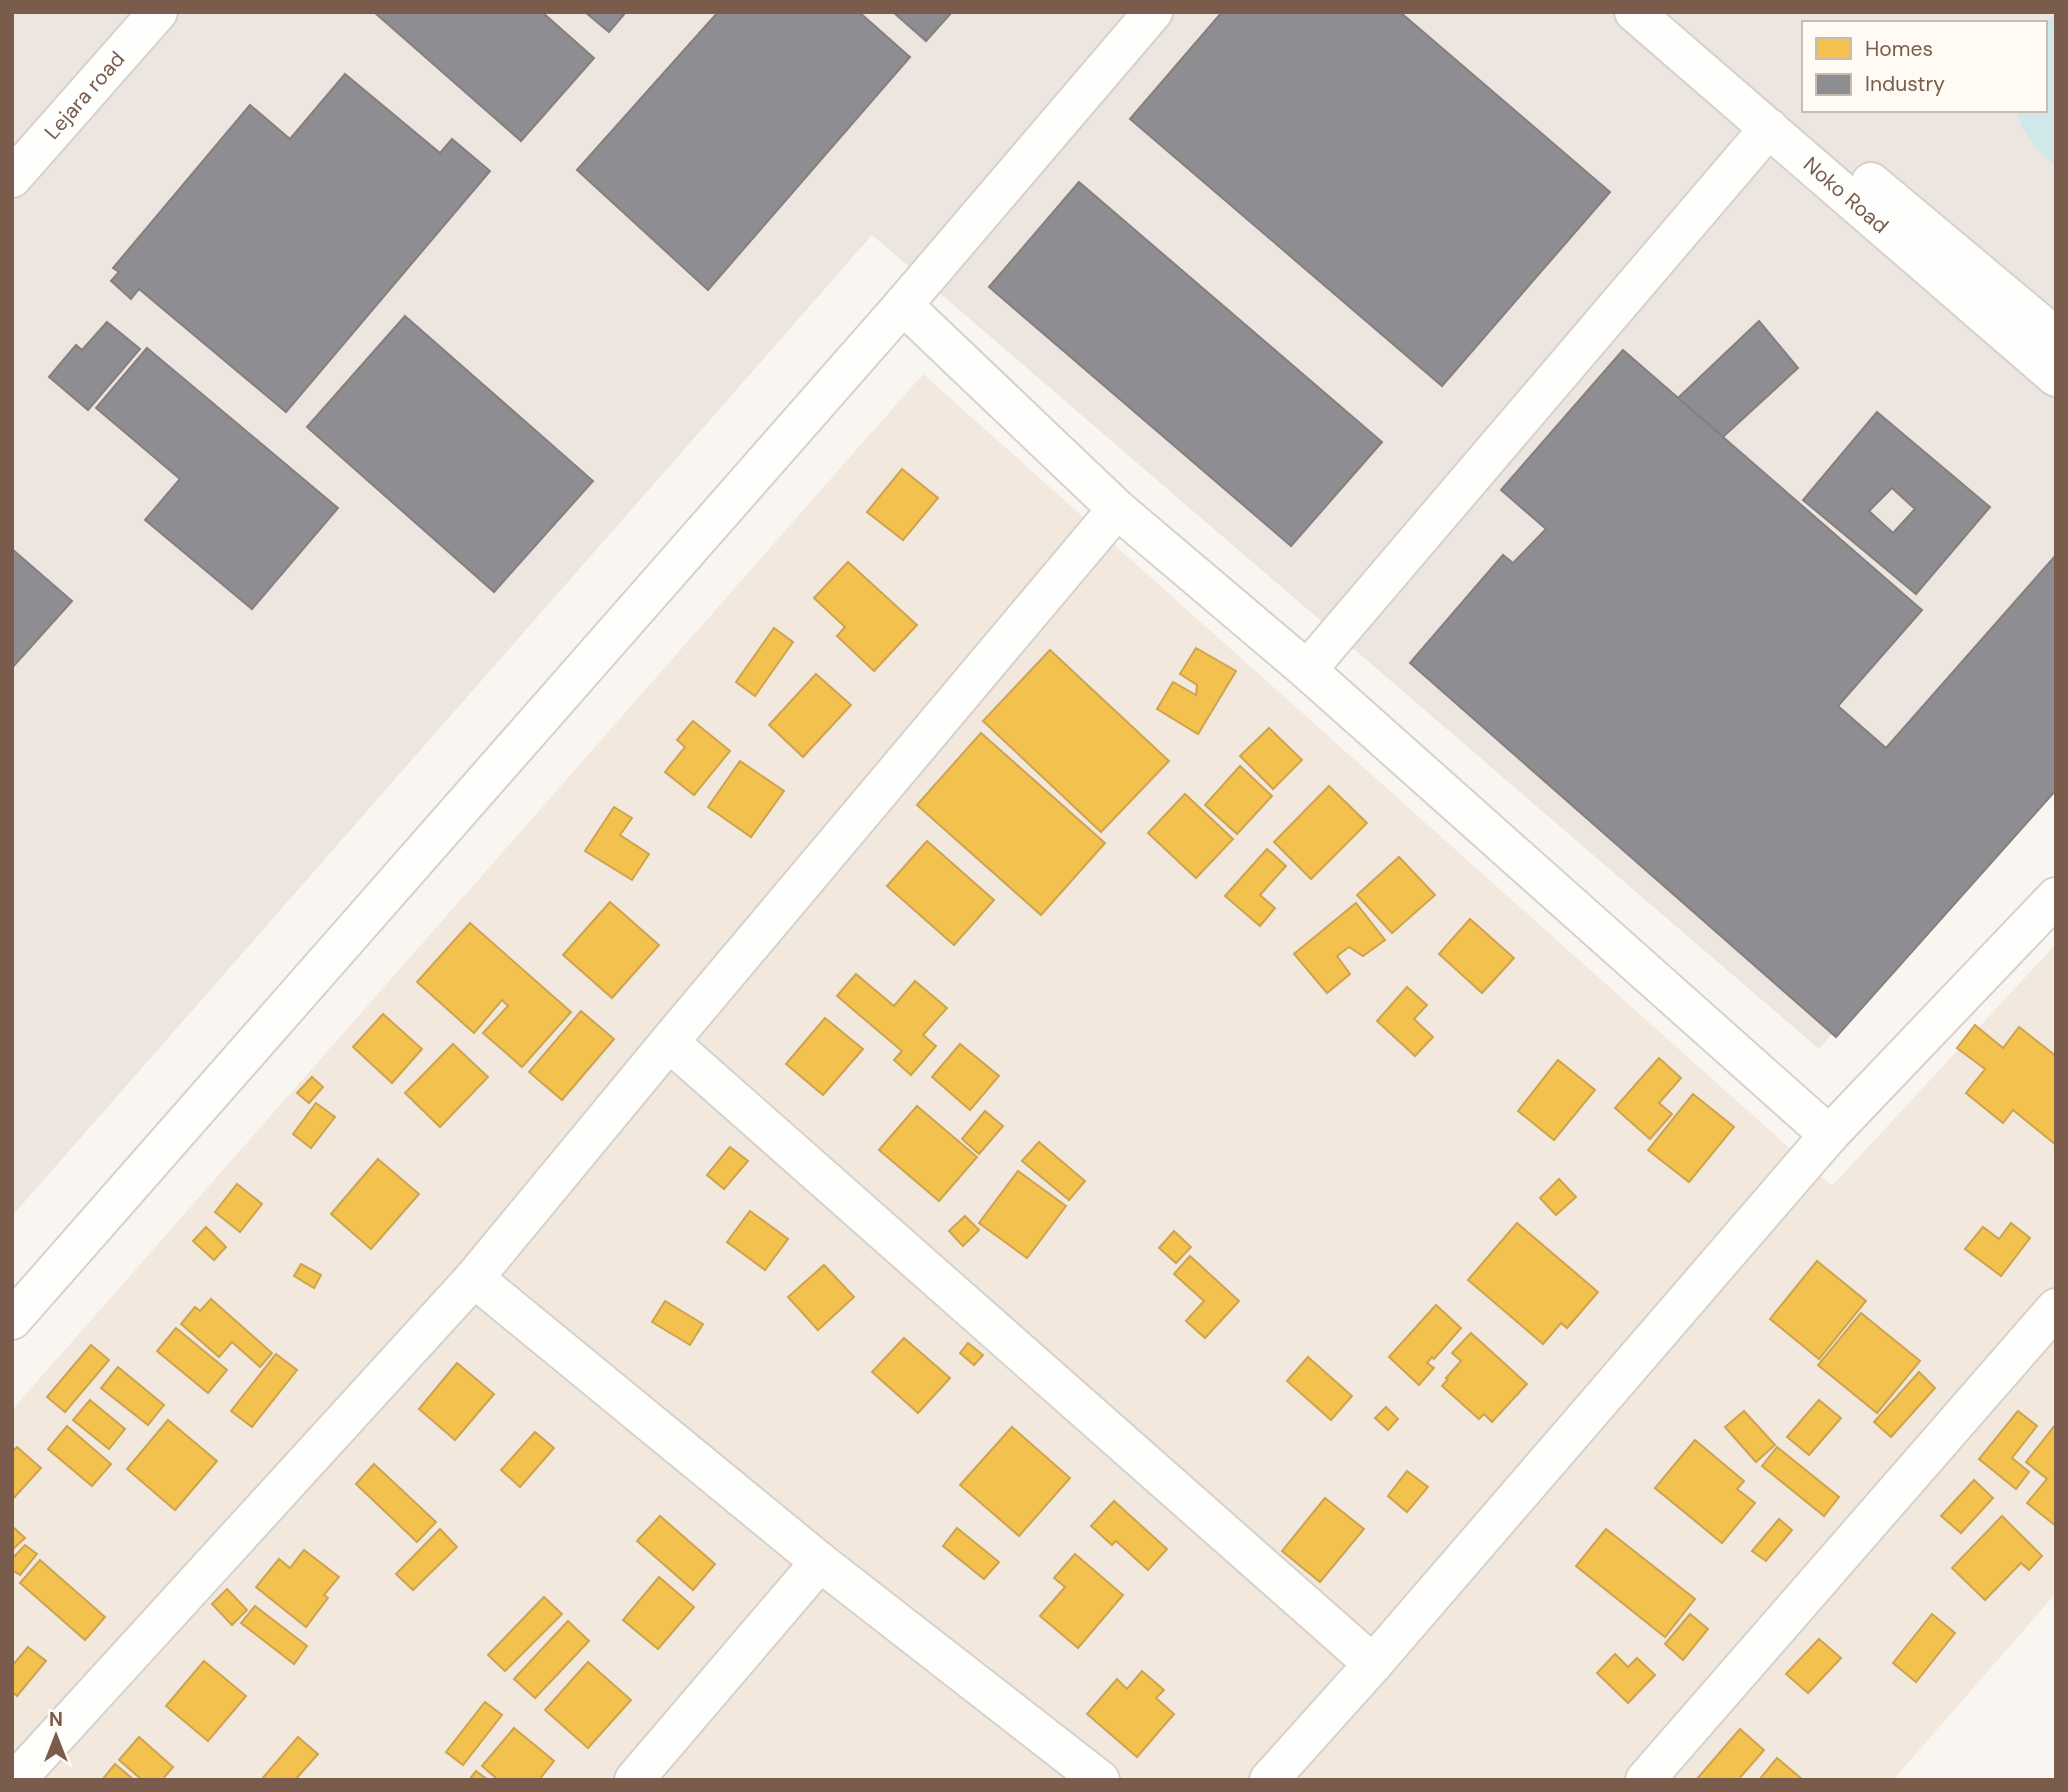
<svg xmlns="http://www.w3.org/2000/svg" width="2068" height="1792" viewBox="0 0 2068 1792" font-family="'DM Sans',sans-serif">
  <rect width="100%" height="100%" fill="#f9f5f0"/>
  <path fill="#f2e8de" d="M923,374l909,812 224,-242v649l-163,187h-1881v-370z"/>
  <path fill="#ede5e0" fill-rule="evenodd" d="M12,12h2044v765l-237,272 -947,-814 -860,981zM1804,23h241v87h-241z"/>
  <path fill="#d0e8ea" d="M2056,14v153c-18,-16 -34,-32 -39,-57h28v-87z"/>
  <g fill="#f2c14e" stroke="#cea34e" stroke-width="2">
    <path d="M902,469l36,29 -35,42 -36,-28z"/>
    <path d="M848,562l69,63 -43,46 -37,-35 8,-9 -31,-29z"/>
    <path d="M774,628l19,14 -38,54 -19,-14z"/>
    <path d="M1196,648l40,23 -38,63 -41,-25 16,-27 23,13 1,-10 -17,-11z"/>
    <path d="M1050,650l119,111 -68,71 -118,-111z"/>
    <path d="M816,674l35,31 -48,52 -34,-32z"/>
    <path d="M693,721l37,30 -36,44 -29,-23 20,-25 -8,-7z"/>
    <path d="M1269,728l33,32 -29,29 -33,-33z"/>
    <path d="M981,733l124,110 -64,72 -124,-110z"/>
    <path d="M740,761l44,30 -33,46 -43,-30z"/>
    <path d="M1240,766l32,30 -35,38 -32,-29z"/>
    <path d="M1329,786l38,37 -56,56 -37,-37z"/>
    <path d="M1185,794l48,45 -37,39 -48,-45z"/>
    <path d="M614,807l18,11 -12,17 29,19 -17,26 -47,-29z"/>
    <path d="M927,841l67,59 -40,45 -67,-59z"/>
    <path d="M1267,849l19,17 -26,29 15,13 -15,18 -35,-30z"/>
    <path d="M1399,857l36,38 -43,38 -35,-38z"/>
    <path d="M610,902l49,43 -47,53 -49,-43z"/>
    <path d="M1356,903l29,37 -22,16 -14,-9 -12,9 13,18 -23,19 -33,-39z"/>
    <path d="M1470,919l44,39 -32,35 -43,-39z"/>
    <path d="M470,923l101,89 -49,55 -39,-34 25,-27 -6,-6 -28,33 -57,-51z"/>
    <path d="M856,974l38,32 21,-25 32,27 -24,27 13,11 -25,29 -17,-15 8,-9 -65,-55z"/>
    <path d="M1407,987l20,18 -13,14 19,18 -18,19 -38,-35z"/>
    <path d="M581,1011l33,28 -52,61 -33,-28z"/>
    <path d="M383,1014l39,35 -30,34 -39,-36z"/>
    <path d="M825,1018l38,31 -40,46 -37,-31z"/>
    <path d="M1975,1025l28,23 16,-21 37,29v89l-43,-35 -10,13 -37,-30 19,-24 -28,-21z"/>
    <path d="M453,1044l35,33 -48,50 -35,-34z"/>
    <path d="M960,1044l39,32 -29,34 -38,-33z"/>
    <path d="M1659,1058l22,20 -22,25 13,11 -22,25 -35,-31z"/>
    <path d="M1558,1060l37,30 -41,50 -36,-29z"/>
    <path d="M312,1077l11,10 -14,16 -12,-10z"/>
    <path d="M1693,1094l41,33 -45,55 -41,-32z"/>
    <path d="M316,1103l19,14 -24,31 -18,-14z"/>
    <path d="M917,1106l60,51 -38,44 -60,-51z"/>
    <path d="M985,1111l18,15 -24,28 -17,-15z"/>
    <path d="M1039,1142l46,39 -16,19 -47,-39z"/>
    <path d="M730,1147l18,14 -24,28 -17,-14z"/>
    <path d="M378,1159l41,35 -48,55 -40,-35z"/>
    <path d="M1018,1171l48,35 -39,52 -48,-35z"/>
    <path d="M1559,1179l17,18 -20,18 -16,-17z"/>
    <path d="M237,1184l25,20 -22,28 -25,-20z"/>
    <path d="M750,1211l38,28 -23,31 -38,-28z"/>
    <path d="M965,1216l14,14 -16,16 -14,-15z"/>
    <path d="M1517,1223l81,69 -31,36 -6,-5 -18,21 -75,-64z"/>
    <path d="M2011,1223l19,15 -29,38 -36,-27 18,-22 16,12z"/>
    <path d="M206,1227l20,20 -12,13 -21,-19z"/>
    <path d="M1174,1231l17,16 -15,16 -17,-15z"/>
    <path d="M1190,1256l49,45 -34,37 -19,-17 18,-20 -30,-27z"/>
    <path d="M1817,1261l49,40 -47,58 -49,-40z"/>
    <path d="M301,1264l20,11 -7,13 -20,-12z"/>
    <path d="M824,1265l30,32 -36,33 -30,-33z"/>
    <path d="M211,1299l61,54 -12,14 -28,-25 -13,15 -38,-33 14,-17 5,4z"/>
    <path d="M665,1301l38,23 -13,21 -38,-23z"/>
    <path d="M1436,1305l25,23 -27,31 -2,-2 -5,6 7,5 -15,17 -30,-28z"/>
    <path d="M1861,1313l59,48 -43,52 -59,-48z"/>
    <path d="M176,1328l51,42 -19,23 -51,-42z"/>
    <path d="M1471,1333l56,51 -35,38 -8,-8 -5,5 -37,-33 6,-7 -2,-1 15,-17 -9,-8z"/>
    <path d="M904,1338l46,40 -32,35 -46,-41z"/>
    <path d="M968,1343l15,12 -9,10 -14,-12z"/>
    <path d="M91,1345l18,15 -44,52 -18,-15z"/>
    <path d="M276,1354l21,16 -45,57 -21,-16z"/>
    <path d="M1308,1357l44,39 -21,24 -44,-39z"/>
    <path d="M457,1363l37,31 -39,46 -36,-31z"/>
    <path d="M118,1367l46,38 -16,20 -47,-37z"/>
    <path d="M1919,1372l16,16 -44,49 -17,-15z"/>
    <path d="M90,1400l35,29 -16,20 -36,-29z"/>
    <path d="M1819,1400l22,18 -32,37 -22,-18z"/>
    <path d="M1386,1407l12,12 -10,11 -13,-12z"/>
    <path d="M1744,1411l31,34 -19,17 -31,-35z"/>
    <path d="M2018,1411l19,15 -25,32 17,14 -13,17 -37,-30z"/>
    <path d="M168,1420l49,41 -42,49 -48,-41z"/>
    <path d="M2056,1424v102l-29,-23 20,-24 -21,-17z"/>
    <path d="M67,1426l44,38 -19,22 -44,-37z"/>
    <path d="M1012,1427l58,51 -51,58 -59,-51z"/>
    <path d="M535,1432l19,16 -34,39 -19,-17z"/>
    <path d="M1695,1440l49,41 -7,8 18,14 -33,40 -67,-55z"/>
    <path d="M17,1447l24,21 -29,32v-48z"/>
    <path d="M1777,1447l62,50 -15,19 -62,-50z"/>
    <path d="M374,1464l62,58 -19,20 -61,-58z"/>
    <path d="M1407,1471l21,16 -21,25 -19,-16z"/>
    <path d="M1974,1480l19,18 -32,35 -20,-17z"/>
    <path d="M1325,1498l39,31 -44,53 -38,-31z"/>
    <path d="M1114,1501l53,48 -19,21 -32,-29 -4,4 -21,-19z"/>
    <path d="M660,1516l55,48 -22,26 -56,-49z"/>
    <path d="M2002,1516l40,40 -13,14 -8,-7 -36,37 -33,-32z"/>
    <path d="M1779,1519l13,11 -26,31 -14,-10z"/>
    <path d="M13,1527l12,11 -13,12v-22z"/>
    <path d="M957,1528l42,34 -15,17 -41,-33z"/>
    <path d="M440,1529l17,18 -44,43 -17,-16z"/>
    <path d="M1606,1529l89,70 -30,38 -89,-71z"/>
    <path d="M25,1545l12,9 -17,21 -8,-5v-11z"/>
    <path d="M304,1550l35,27 -15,18 4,3 -22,29 -50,-40 23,-28 11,9z"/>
    <path d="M1075,1554l48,41 -45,53 -38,-32 25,-29 -11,-9z"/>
    <path d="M40,1560l65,57 -20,23 -65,-57z"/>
    <path d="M659,1577l35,30 -36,42 -35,-29z"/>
    <path d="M227,1589l20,21 -15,15 -20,-21z"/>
    <path d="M544,1597l18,17 -57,57 -17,-16z"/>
    <path d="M255,1606l52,40 -13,18 -53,-41z"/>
    <path d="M1690,1614l18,15 -25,31 -18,-16z"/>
    <path d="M1932,1614l23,19 -39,49 -23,-19z"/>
    <path d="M568,1621l21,20 -54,57 -21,-19z"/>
    <path d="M1819,1639l22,19 -33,35 -22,-19z"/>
    <path d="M28,1647l18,14 -29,35 -5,-4v-26z"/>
    <path d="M1615,1654l13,13 9,-9 18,17 -27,28 -31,-30z"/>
    <path d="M204,1661l42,35 -38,45 -42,-35z"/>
    <path d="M588,1662l43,38 -43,48 -43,-38z"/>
    <path d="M1142,1671l22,19 -8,8 18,16 -37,43 -50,-43 30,-35 10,10z"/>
    <path d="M485,1702l17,13 -39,50 -17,-13z"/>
    <path d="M514,1728l40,33 -15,19h-41l-16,-14z"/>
    <path d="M1740,1729l24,21 -26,30h-42z"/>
    <path d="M139,1737l34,30 -11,13h-20l-23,-20z"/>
    <path d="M298,1737l20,17 -23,26h-34z"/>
    <path d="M1777,1758l26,22h-44z"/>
    <path d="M115,1764l19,16h-32z"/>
    <path d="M476,1771l12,9h-19z"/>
  </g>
  <g fill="#8d8d92" stroke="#877e7d" stroke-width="2" fill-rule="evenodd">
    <path d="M374,12h168l52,46 -73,83z"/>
    <path d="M585,12h41l-17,20z"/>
    <path d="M718,12h141l51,45 -202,233 -131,-120z"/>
    <path d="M893,12h59l-26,29z"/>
    <path d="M1222,12h178l210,180 -168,194 -312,-267z"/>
    <path d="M345,74l95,79 12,-14 38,32 -204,241 -147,-123 -8,10 -20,-18 8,-9 -6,-4 137,-163 40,34z"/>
    <path d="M1079,182l303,260 -91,104 -302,-259z"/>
    <path d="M405,316l188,165 -99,111 -187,-165z"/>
    <path d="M1759,321l39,47 -75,69 -45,-39z"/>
    <path d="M107,322l33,27 -52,61 -39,-33 27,-32 6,5z"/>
    <path d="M147,348l191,160 -86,101 -107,-89 35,-41 -84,-71z"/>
    <path d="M1623,350l299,260 -84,96 48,42 170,-193v235l-220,247 -426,-374 93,-108 10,8 33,-34 -45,-39z"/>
    <path d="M1877,412l113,95 -74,87 -113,-94zM1892,488l23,21 -22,24 -24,-22z"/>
    <path d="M12,549l60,52 -60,67z"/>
  </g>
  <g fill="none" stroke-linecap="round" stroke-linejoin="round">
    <g stroke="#d7d1cb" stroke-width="42">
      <g id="street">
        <path id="s1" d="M1634,12l422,365"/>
        <path id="s2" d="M12,178l146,-166"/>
        <path d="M1871,182l185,155"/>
        <path d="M903,305l214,204 190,161 522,465"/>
        <path d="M1307,670l462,-542"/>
        <path d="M669,1042l704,622"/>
        <path d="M474,1278l346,284 280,218"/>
        <path d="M12,1320l891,-1015 250,-293"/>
        <path d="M16,1780l458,-502 195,-236 448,-533"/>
        <path d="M634,1780l186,-218"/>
        <path d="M1269,1780l104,-116 456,-529 227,-238"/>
        <path d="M1645,1780l411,-472"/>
      </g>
    </g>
    <use href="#street" stroke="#fefefd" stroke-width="38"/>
  </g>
  <g text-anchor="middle" stroke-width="7" stroke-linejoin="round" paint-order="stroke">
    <g font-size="21" fill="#7a5c4d" stroke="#fffaf3">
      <text dy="7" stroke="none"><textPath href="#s2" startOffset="110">Lejara road</textPath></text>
      <text dy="7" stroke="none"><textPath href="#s1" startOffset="280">Noko Road</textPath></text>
    </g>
  </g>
  <rect width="2068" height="1792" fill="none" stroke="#7a5c4d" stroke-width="28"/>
  <rect x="1802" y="21" width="245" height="91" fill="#fffaf3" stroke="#cabbb1" stroke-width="2"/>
  <rect x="1816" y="38" width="35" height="21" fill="#f2c14e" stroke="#cabbb1" stroke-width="2"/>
  <text x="1865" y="56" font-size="21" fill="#7a5c4d">Homes</text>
  <rect x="1816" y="74" width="35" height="21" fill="#8d8d92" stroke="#cabbb1" stroke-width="2"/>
  <text x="1865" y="91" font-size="21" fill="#7a5c4d">Industry</text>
  <g transform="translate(56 1736)" stroke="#fffaf3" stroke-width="5" paint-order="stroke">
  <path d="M0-5L12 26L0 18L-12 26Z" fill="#7a5c4d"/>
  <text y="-10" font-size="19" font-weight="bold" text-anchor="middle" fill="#7a5c4d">N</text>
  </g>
</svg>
